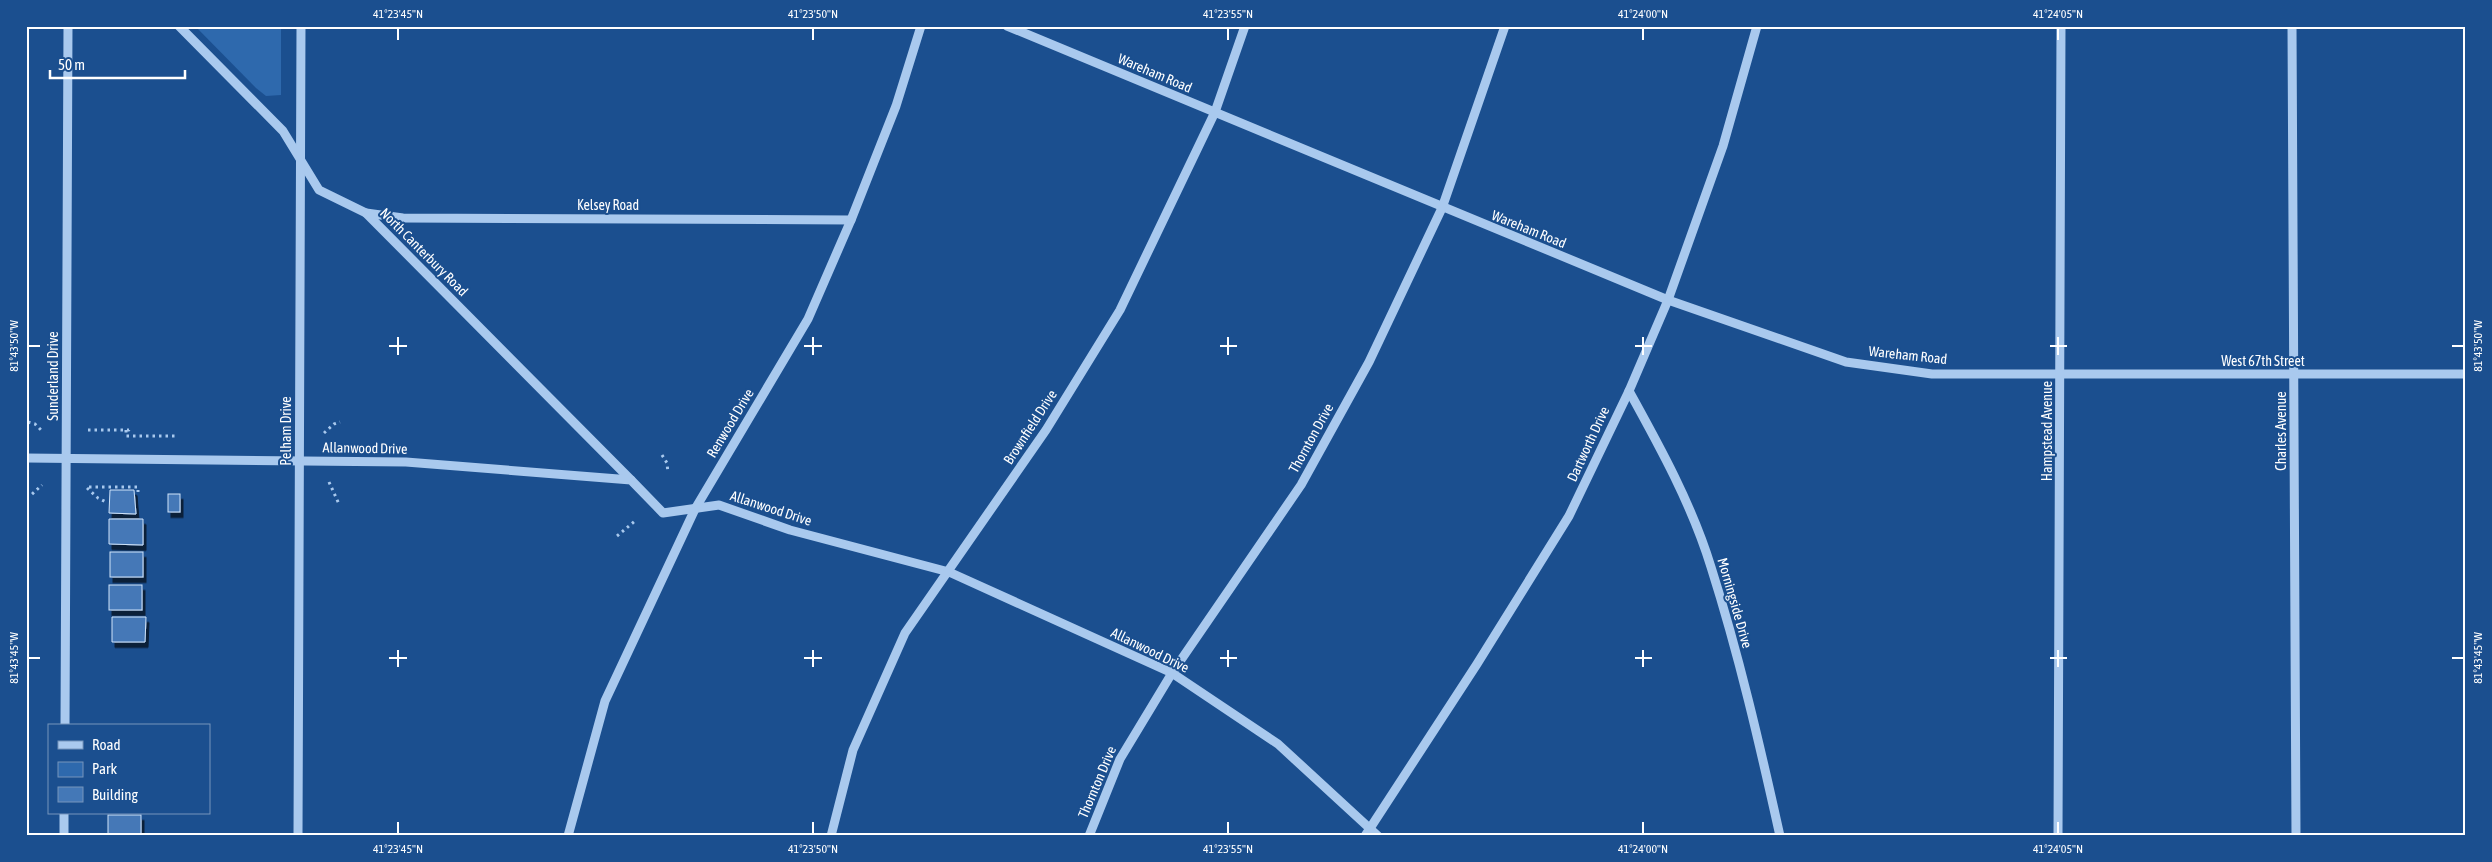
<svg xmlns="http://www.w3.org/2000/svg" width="2492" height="862" viewBox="0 0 2492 862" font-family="'Asap Condensed',sans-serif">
  <defs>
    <filter id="shadow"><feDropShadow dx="3" dy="5.5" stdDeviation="0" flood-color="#0009"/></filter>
  </defs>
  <rect width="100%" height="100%" fill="#1b4f8f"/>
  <path fill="#2e69ad" d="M195,26h86v69l-15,1 -10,-8z"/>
  <g fill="#4478b7" stroke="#cfe3fa" filter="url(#shadow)">
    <path d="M110,490h24l2,24 -27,-1z"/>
    <rect x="168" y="494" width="12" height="18"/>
    <path d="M109,519h34v26l-34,-1z"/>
    <rect x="110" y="552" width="33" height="25"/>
    <rect x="109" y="585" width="33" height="25"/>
    <path d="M112,617h34l-1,25h-33z"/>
    <rect x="108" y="815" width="33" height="21"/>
  </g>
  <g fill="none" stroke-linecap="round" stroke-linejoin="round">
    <g stroke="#a9c9ee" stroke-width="3" stroke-dasharray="2.5 4" stroke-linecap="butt">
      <path d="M28,422l7,2 7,7"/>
      <path d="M88,430h41l3,-3"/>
      <path d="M126,430v6h50"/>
      <path d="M324,433l10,-9 6,-2"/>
      <path d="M662,455l5,8 1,10"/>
      <path d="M329,482l10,22"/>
      <path d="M89,487h49v5"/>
      <path d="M87,488l11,10 8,4"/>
      <path d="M26,496l5,-1 11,-10"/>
      <path d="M617,536l18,-15"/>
    </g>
    <g stroke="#a9c9ee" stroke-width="9">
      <path d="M179,26l104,105 36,59 47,23 265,267"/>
      <path d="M1007,26l661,274 178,62 86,12h534"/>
      <path d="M2292,26l4,810"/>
      <path d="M366,213l37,5 448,2"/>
      <path d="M1629,391c31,56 63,114 82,176 28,88 49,179 69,269"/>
      <path d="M26,458l380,4 225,18 32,33 56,-8 71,25 159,42 223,101 106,71 100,92"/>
      <path d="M65,726l3,-700"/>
      <path d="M64,836v-23"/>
      <path d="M298,836l3,-810"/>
      <path d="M568,836l37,-135 90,-192 113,-190 43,-99 45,-114 25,-80"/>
      <path d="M831,836l22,-86 52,-117 141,-203 74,-120 95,-198 30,-86"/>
      <path d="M1089,836l31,-77 52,-86 129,-188 68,-123 73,-154 63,-182"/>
      <path d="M1365,836l112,-172 92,-148 60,-125 39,-91 55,-154 34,-120"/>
      <path d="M2058,836l3,-810"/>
    </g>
  </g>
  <path fill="none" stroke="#fff" stroke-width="2" d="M398,28v12M813,28v12M1228,28v12M1643,28v12M2058,28v12M398,337v18M813,337v18M1228,337v18M1643,337v18M2058,337v18M28,346h12M389,346h18M804,346h18M1220,346h17M1635,346h17M2050,346h17M2452,346h12M398,650v17M813,650v17M1228,650v17M1643,650v17M2058,650v17M28,658h12M389,658h18M804,658h18M1220,658h17M1635,658h17M2050,658h17M2452,658h12M398,822v12M813,822v12M1228,822v12M1643,822v12M2058,822v12"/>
  <g text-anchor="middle" stroke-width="4" stroke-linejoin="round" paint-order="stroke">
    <g font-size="14" fill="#fff" stroke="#1b4f8f">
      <text transform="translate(1155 73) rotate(23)" y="5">Wareham Road</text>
      <text x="608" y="210">Kelsey Road</text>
      <text transform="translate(1529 229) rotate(22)" y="5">Wareham Road</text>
      <text transform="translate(424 252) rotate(45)" y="5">North Canterbury Road</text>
      <text transform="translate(1908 355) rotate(6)" y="5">Wareham Road</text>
      <text x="2263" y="366">West 67th Street</text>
      <text transform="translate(53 376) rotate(-90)" y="5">Sunderland Drive</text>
      <text transform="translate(730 423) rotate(-59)" y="5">Renwood Drive</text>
      <text transform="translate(1030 427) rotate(-57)" y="5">Brownfield Drive</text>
      <text transform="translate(286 431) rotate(-90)" y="5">Pelham Drive</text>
      <text transform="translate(2047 431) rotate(-90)" y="5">Hampstead Avenue</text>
      <text transform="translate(2281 431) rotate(-90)" y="5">Charles Avenue</text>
      <text transform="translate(1311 438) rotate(-61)" y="5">Thornton Drive</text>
      <text transform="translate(1588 444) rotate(-65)" y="5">Dartworth Drive</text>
      <text transform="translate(365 448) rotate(1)" y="5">Allanwood Drive</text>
      <text transform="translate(771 508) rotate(18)" y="5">Allanwood Drive</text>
      <text transform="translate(1735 603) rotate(74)" y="5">Morningside Drive</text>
      <text transform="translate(1150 650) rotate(26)" y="5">Allanwood Drive</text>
      <text transform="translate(1097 782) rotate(-67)" y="5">Thornton Drive</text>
    </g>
  </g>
  <rect width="2492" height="862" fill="none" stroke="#1b4f8f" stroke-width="55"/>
  <rect x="48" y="724" width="162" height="90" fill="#1b4f8f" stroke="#7695bc"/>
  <rect x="58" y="741" width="25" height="8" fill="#a9c9ee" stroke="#7695bc"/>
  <text x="92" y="750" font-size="15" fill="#ffffff">Road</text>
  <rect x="58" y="762" width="25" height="15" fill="#2e69ad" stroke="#7695bc"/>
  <text x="92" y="774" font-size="15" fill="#ffffff">Park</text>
  <rect x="58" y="787" width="25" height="15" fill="#4478b7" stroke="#7695bc"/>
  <text x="92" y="800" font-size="15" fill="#ffffff">Building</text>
  <path d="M50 70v8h135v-8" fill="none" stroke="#ffffff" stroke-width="2.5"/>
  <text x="58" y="70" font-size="15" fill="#ffffff" stroke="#1b4f8f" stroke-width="4" paint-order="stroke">50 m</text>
  <rect x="28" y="28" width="2436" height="806" fill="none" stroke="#fff" stroke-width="2"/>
  <g font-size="12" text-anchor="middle" fill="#fff">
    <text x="398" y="18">41°23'45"N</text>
    <text x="813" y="18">41°23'50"N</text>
    <text x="1228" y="18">41°23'55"N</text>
    <text x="1643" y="18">41°24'00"N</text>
    <text x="2058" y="18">41°24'05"N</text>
    <text transform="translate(2478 346) rotate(-90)" y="4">81°43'50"W</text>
    <text transform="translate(14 346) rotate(-90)" y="4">81°43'50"W</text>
    <text transform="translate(2478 658) rotate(-90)" y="4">81°43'45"W</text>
    <text transform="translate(14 658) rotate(-90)" y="4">81°43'45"W</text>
    <text x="398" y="853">41°23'45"N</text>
    <text x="813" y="853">41°23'50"N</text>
    <text x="1228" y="853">41°23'55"N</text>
    <text x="1643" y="853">41°24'00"N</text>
    <text x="2058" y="853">41°24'05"N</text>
  </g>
</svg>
